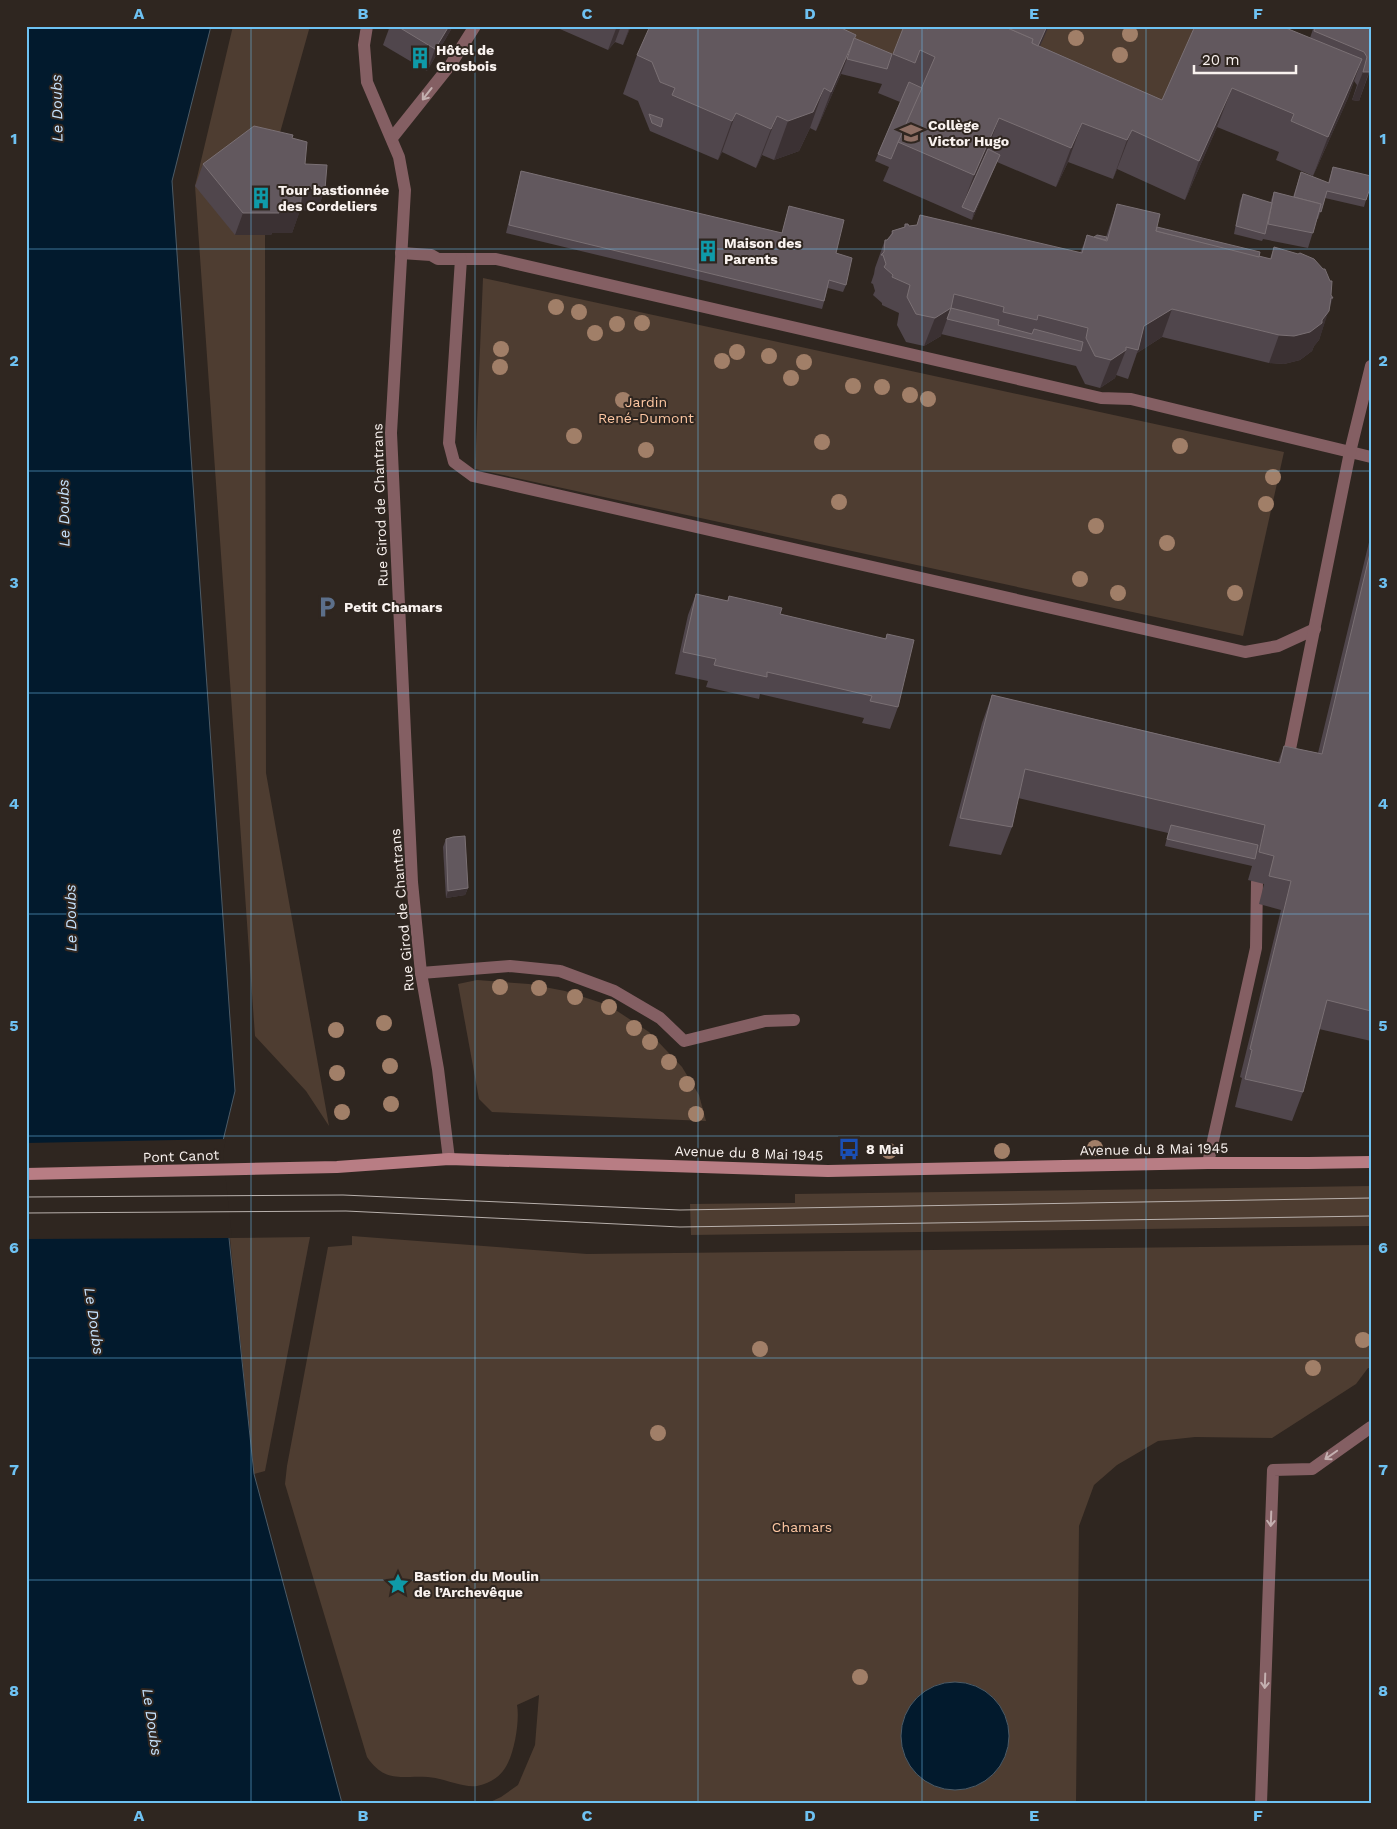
<svg xmlns="http://www.w3.org/2000/svg" width="1397" height="1829" viewBox="0 0 1397 1829" font-family="'Work Sans',sans-serif">
  <rect width="100%" height="100%" fill="#2f2620"/>
  <g fill="#4e3d31">
    <path d="M233,26h77l-36,128 -9,81 1,538 63,353 -23,-35 -51,-55 -60,-850z"/>
    <path d="M790,26h408l-50,113 -235,-71z"/>
    <path d="M483,278l801,174 -41,184 -768,-167z"/>
    <path d="M477,980l52,4 36,7 43,14 41,27 33,35 17,28 7,26 -214,-9 -13,-13 -21,-115z"/>
    <path d="M1371,1186v40l-680,9 -1,-31 105,-1v-9z"/>
    <path d="M352,1236l235,18 784,-9v123h-3l-12,16 -84,54 -77,-1 -37,4 -41,24 -23,20 -15,41 -3,277h-588l13,-6 17,-12 17,-40 4,-50 -22,10c3,16 -3,53 -14,66 -6,8 -16,13 -26,15 -14,2 -34,-8 -49,-9 -28,-2 -42,7 -61,-20l-82,-273 2,-18 41,-219 24,-2z"/>
    <path d="M310,1237l-45,234 -11,3 -24,-236z"/>
  </g>
  <g fill="#021a2d" stroke="#4c5b67">
    <path d="M26,26h185l-39,155 63,910 -15,62 34,321 88,329h-316z"/>
    <circle cx="955" cy="1736" r="54"/>
  </g>
  <path fill="#2f2620" d="M226,1139l-3,14 9,85 -206,1v-96z"/>
  <g fill="none" stroke-linecap="round" stroke-linejoin="round">
    <g stroke="#845f63" stroke-width="12">
      <path d="M401,253l30,2 7,4h58l605,139 30,1 240,58"/>
      <path d="M461,259l-12,184 5,19 19,14 772,176 33,-6 37,-17"/>
      <path d="M1287,764l63,-312 21,-86"/>
      <path d="M421,973l89,-7 50,5 54,20 46,27 24,23 81,-20 29,-1"/>
      <path d="M1208,1163l48,-215 1,-66"/>
      <path d="M1261,1803l12,-333 39,-1 59,-42"/>
    </g>
    <g stroke="#845f63" stroke-width="12">
      <path d="M367,26l-3,19 3,37 32,75 6,33 -14,243 21,449 9,91 17,96 11,90"/>
      <path d="M392,138l59,-74 24,-38"/>
    </g>
    <path stroke="#b87d84" stroke-width="12" d="M26,1174l311,-7 112,-8 379,12 380,-8h100l63,-1"/>
    <g stroke="#b8b0ac" stroke-width="1">
      <path d="M26,1197l317,-2 337,15 691,-12"/>
      <path d="M26,1213l320,-2 334,16 691,-11"/>
    </g>
  </g>
  <g fill="#a17f68">
    <circle cx="1130" cy="34" r="8"/>
    <circle cx="1076" cy="38" r="8"/>
    <circle cx="1120" cy="55" r="8"/>
    <circle cx="556" cy="307" r="8"/>
    <circle cx="579" cy="312" r="8"/>
    <circle cx="642" cy="323" r="8"/>
    <circle cx="617" cy="324" r="8"/>
    <circle cx="595" cy="333" r="8"/>
    <circle cx="501" cy="349" r="8"/>
    <circle cx="737" cy="352" r="8"/>
    <circle cx="769" cy="356" r="8"/>
    <circle cx="722" cy="361" r="8"/>
    <circle cx="804" cy="362" r="8"/>
    <circle cx="500" cy="367" r="8"/>
    <circle cx="791" cy="378" r="8"/>
    <circle cx="853" cy="386" r="8"/>
    <circle cx="882" cy="387" r="8"/>
    <circle cx="910" cy="395" r="8"/>
    <circle cx="928" cy="399" r="8"/>
    <circle cx="623" cy="400" r="8"/>
    <circle cx="574" cy="436" r="8"/>
    <circle cx="822" cy="442" r="8"/>
    <circle cx="1180" cy="446" r="8"/>
    <circle cx="646" cy="450" r="8"/>
    <circle cx="1273" cy="477" r="8"/>
    <circle cx="839" cy="502" r="8"/>
    <circle cx="1266" cy="504" r="8"/>
    <circle cx="1096" cy="526" r="8"/>
    <circle cx="1167" cy="543" r="8"/>
    <circle cx="1080" cy="579" r="8"/>
    <circle cx="1118" cy="593" r="8"/>
    <circle cx="1235" cy="593" r="8"/>
    <circle cx="500" cy="987" r="8"/>
    <circle cx="539" cy="988" r="8"/>
    <circle cx="575" cy="997" r="8"/>
    <circle cx="609" cy="1007" r="8"/>
    <circle cx="384" cy="1023" r="8"/>
    <circle cx="634" cy="1028" r="8"/>
    <circle cx="336" cy="1030" r="8"/>
    <circle cx="650" cy="1042" r="8"/>
    <circle cx="669" cy="1062" r="8"/>
    <circle cx="390" cy="1066" r="8"/>
    <circle cx="337" cy="1073" r="8"/>
    <circle cx="687" cy="1084" r="8"/>
    <circle cx="391" cy="1104" r="8"/>
    <circle cx="342" cy="1112" r="8"/>
    <circle cx="696" cy="1114" r="8"/>
    <circle cx="1095" cy="1148" r="8"/>
    <circle cx="889" cy="1151" r="8"/>
    <circle cx="1002" cy="1151" r="8"/>
    <circle cx="1363" cy="1340" r="8"/>
    <circle cx="760" cy="1349" r="8"/>
    <circle cx="1313" cy="1368" r="8"/>
    <circle cx="658" cy="1433" r="8"/>
    <circle cx="860" cy="1677" r="8"/>
  </g>
  <g fill="#50464c">
    <path d="M390,26h63l-26,45 -44,-26z"/>
    <path d="M553,26h78l-8,19 -8,-3 -7,8z"/>
    <path d="M929,26h120l-9,20 122,54 148,-62 4,-12h57v42l-12,33 -7,-1 5,-15 -3,-4 -6,17 -35,78 -37,-16 3,-8 -62,-25 -32,73 -68,-31 -4,10 -45,-17 -12,25 -59,-25 -25,58 -89,-39 6,-14 -14,-6 25,-59 -22,-9 4,-9 -41,-10 -25,57 -6,-3 -11,23 -25,9 -12,-5 -6,13 -34,-16 -4,8 -68,-29 -12,-30 -15,-7 14,-39 217,-17 38,16 36,-25z"/>
    <path d="M203,164h102l20,25 -8,22 -17,-1 -8,23h-20l-1,2h-36l-40,-49z"/>
    <path d="M1333,167l33,33 -2,7 -39,-9 -7,21h-1l-9,29 -45,-9 -1,2 -28,-7 6,-33 3,-7 27,9 4,-11 19,5 8,-25 27,11z"/>
    <path d="M521,171l261,62 7,-27 47,47 10,32 -3,7 -15,-4 -6,21 -316,-76 13,-54z"/>
    <path d="M1117,204l40,23 102,30 11,2 4,-12 55,61 -10,32 -5,6 -2,5 -12,9 -16,4 -15,-1 -107,-26 -25,16 -9,26 -12,-4 -1,3 -15,10 -15,-4 -9,-18 -135,-32v2l-17,10 -18,-4 -9,-17 2,-12 -17,-8v-2l-9,-8 2,-4 -2,-7 -2,-1 3,-9 1,-6 10,-28h2l3,-4 2,-5 12,-4 1,-3 4,2 8,-1 3,-10 160,38 2,-5 1,-2 4,-11 7,2h12z"/>
    <path d="M1371,534v507l-52,-12 -16,63 -11,29 -57,-14 7,-29 -2,-1 41,-167 -22,-6 5,-20 -16,-4 4,-14 -87,-20 3,-13 -150,-35 -6,29 -11,28 -52,-9 33,-123 10,-28 286,67 6,-16 34,7z"/>
    <path d="M696,594l31,7 2,-5 51,18 105,25 2,-5 11,73 -8,22 -28,-6 2,-5 -104,-24 -1,5 -53,-12 2,-6 -33,-7 13,-59z"/>
    <path d="M446,839l22,49 -3,7 -19,3 -3,-51z"/>
  </g>
  <g fill="#3b3133">
    <path d="M449,26h4l-26,45 8,-22z"/>
    <path d="M617,26h4l-6,16 -7,8z"/>
    <path d="M630,26h1l-8,19z"/>
    <path d="M1047,26h2l-26,58 8,-21z"/>
    <path d="M856,35l-15,39 -25,57 15,-39z"/>
    <path d="M1362,59l-14,39 -35,78 15,-39z"/>
    <path d="M1363,72h6l-10,29 -7,-1z"/>
    <path d="M824,88l-14,40 -11,23 -25,9 14,-39z"/>
    <path d="M1232,88l-15,39 -32,73 14,-39z"/>
    <path d="M736,113l-14,39 -4,8 14,-39z"/>
    <path d="M777,116l-15,39 -6,13 15,-39z"/>
    <path d="M999,118l-14,39 -23,50 12,-32z"/>
    <path d="M1082,123l-14,39 -12,25 15,-39z"/>
    <path d="M1132,130l-15,39 -4,10 14,-39z"/>
    <path d="M1000,155l-3,7 -25,58 2,-8z"/>
    <path d="M302,188l23,1 -8,22 -23,-2z"/>
    <path d="M279,211h21l-8,22h-20l-1,2h-36l8,-22z"/>
    <path d="M1331,298h2l-14,42 -5,6 -2,5 -12,9 -16,4 -15,-1 10,-28z"/>
    <path d="M951,308l-10,28 -17,10 11,-28z"/>
    <path d="M1172,309l-10,28 -25,16 7,-27z"/>
    <path d="M1126,350l-11,28 -15,10 11,-28z"/>
    <path d="M468,888l-3,7 -19,3 2,-7z"/>
  </g>
  <g fill="#62585e" stroke="#7a7074">
    <path d="M397,26h52l-14,23z"/>
    <path d="M650,26h173l6,3 1,-3h7l19,9 -25,57 -7,-4 -11,24 -25,9 -11,-5 -6,13 -35,-16 -4,8 -60,-26 3,-7 -15,-6 -8,-20 -15,-7z"/>
    <path d="M904,26h18l6,3 1,-3h74l30,13 -1,4 130,57 33,-74h86l81,33 -34,78 -37,-16 3,-7 -62,-26 -33,73 -67,-31 -5,10 -45,-17 -11,25 -72,-30 -25,57 -76,-33 37,-85 -15,-7 -5,13 -22,-9z"/>
    <path d="M1003,26h44l-9,20 -6,-3 1,-4z"/>
    <path d="M1316,26h55v42l-2,4h-6l4,-15 -3,-5 -50,-21z"/>
    <path d="M854,38l38,16 -5,15 -40,-10z"/>
    <path d="M909,82l13,6 -24,54 -7,17 -13,-5z"/>
    <path d="M649,114l14,5 -2,8 -9,-4z"/>
    <path d="M254,126l39,9 -1,3 15,4 -2,22 22,1 -2,24 -23,-1 -2,23h-21v2h-36l-40,-49z"/>
    <path d="M988,149l12,6 -26,57 -12,-5z"/>
    <path d="M1333,167l38,9v9l-5,15 -39,-9 -6,21 -2,-1 2,-7 -27,-7 7,-25 28,11z"/>
    <path d="M521,171l261,62 7,-27 55,14 -8,33 16,5 -6,27 -17,-5 -5,21 -315,-76z"/>
    <path d="M1274,192l47,12 -8,29 -45,-9z"/>
    <path d="M1243,194l29,9 -7,31 -29,-8z"/>
    <path d="M1117,204l43,10 -4,17 115,28 3,-12 24,7 2,-1 14,6 9,10h2l5,12h2l-1,14 2,3h-2l-2,13 -7,9v3l-12,9 -16,4 -15,-1 -107,-26 -28,17 -6,24 -12,-3v3l-15,10 -16,-4 -9,-18 2,-10 -50,-13 -1,5 -34,-8 1,-5 -50,-13 -3,14 -16,10 -19,-4 -9,-17 3,-12 -18,-8 1,-2 -9,-8 2,-3 -3,-9h-2l3,-3 1,-12h2l6,-7 -1,-2 13,-4v-3h3l1,2 8,-1 3,-10 162,38 5,-18 20,6z"/>
    <path d="M1157,227l103,25 -1,5 -103,-26z"/>
    <path d="M1097,235l10,2 -1,3 -12,-3z"/>
    <path d="M951,308l48,12 -1,5 34,9 2,-5 49,13 -2,9 -134,-32z"/>
    <path d="M1371,549v462l-44,-11 -24,92 -58,-13 7,-29 -2,-1 41,-168 -22,-5 5,-20 -15,-4 6,-27 -240,-56 -13,58 -52,-9 32,-123 288,68 4,-17 38,8z"/>
    <path d="M696,594l32,7 1,-5 53,12 -2,6 106,25 1,-5 27,6 -16,67 -28,-6 2,-5 -105,-24v5l-53,-12 2,-6 -33,-7z"/>
    <path d="M1171,825l87,20 -3,14 -88,-20z"/>
    <path d="M465,836l3,52 -20,3 -2,-52 7,-2z"/>
  </g>
  <defs><path id="oneway-shaft" d="M-6 0H5M1.5-3L5.5 0L1.5 3" fill="none" stroke-width="1.6" stroke-linecap="round" stroke-linejoin="round" transform="scale(1.25)"/></defs>
  <g stroke="#c4b0b0">
    <use href="#oneway-shaft" transform="translate(427 94) rotate(128)"/>
    <use href="#oneway-shaft" transform="translate(1331 1455) rotate(145)"/>
    <use href="#oneway-shaft" transform="translate(1271 1519) rotate(92)"/>
    <use href="#oneway-shaft" transform="translate(1265 1681) rotate(92)"/>
  </g>
  <path fill="none" stroke="#6ec2f3" stroke-width="1" stroke-opacity="0.55" d="M251,26v1777M475,26v1777M698,26v1777M922,26v1777M1146,26v1777M26,249h1345M26,471h1345M26,693h1345M26,914h1345M26,1136h1345M26,1358h1345M26,1580h1345"/>
  <defs>
    <g id="building-bare" transform="scale(1.725)"><path d="M-4-6H4V6H1V3H-1V6H-4ZM-2.5-4.3h1.7v1.8h-1.7ZM.8-4.3h1.7v1.8H.8ZM-2.5-1h1.7V.8h-1.7ZM.8-1h1.7V.8H.8Z" fill="#0f9aa8" stroke="#2f2620" stroke-width="2.5" paint-order="stroke"/></g>
    <g id="school-bare" transform="scale(1.725)"><path d="M0-5L7-2L0 1L-7-2ZM-4 1L0 2.5L4 1V4Q0 6-4 4Z" fill="#8d6e63" stroke="#2f2620" stroke-width="2.5" paint-order="stroke"/></g>
    <g id="parking-bare" transform="scale(1.725)"><path d="M-3.5-5.5H1a3.5 3.5 0 0 1 0 7H-1V5.5H-3.5ZM-1-3.4V-.6H.8a1.4 1.4 0 0 0 0-2.8Z" fill="#5c6f8a" stroke="#2f2620" stroke-width="2.5" paint-order="stroke"/></g>
    <g id="bus-bare" transform="scale(1.725)"><path d="M-5-6H5V4H4V6H2V4H-2V6H-4V4H-5ZM-3.5-4V0h7V-4ZM-3.5 1.2v1.5H-2V1.2ZM2 1.2v1.5H3.5V1.2Z" fill="#1a4fb4" stroke="#2f2620" stroke-width="2.5" paint-order="stroke"/></g>
    <g id="sight-bare" transform="scale(1.725)"><path d="M0-6L1.8-2.2L6-1.7L2.9 1.2L3.7 5.4L0 3.3L-3.7 5.4L-2.9 1.2L-6-1.7L-1.8-2.2Z" fill="#0f9aa8" stroke="#2f2620" stroke-width="2.5" paint-order="stroke"/></g>
  </defs>
  <g fill-rule="evenodd">
    <use href="#building-bare" x="420" y="58"/>
    <use href="#school-bare" x="911" y="133"/>
    <use href="#building-bare" x="261" y="198"/>
    <use href="#building-bare" x="708" y="251"/>
    <use href="#parking-bare" x="327" y="607"/>
    <use href="#bus-bare" x="849" y="1149"/>
    <use href="#sight-bare" x="398" y="1584"/>
  </g>
  <g text-anchor="middle" stroke-width="4" stroke-linejoin="round" paint-order="stroke">
    <g font-size="14" font-weight="bold" fill="#f9f2ef" stroke="#2f2620" text-anchor="start">
      <text x="436" y="55">Hôtel de<tspan x="436" dy="16">Grosbois</tspan></text>
      <text x="928" y="130">Collège<tspan x="928" dy="16">Victor Hugo</tspan></text>
      <text x="278" y="195">Tour bastionnée<tspan x="278" dy="16">des Cordeliers</tspan></text>
      <text x="724" y="248">Maison des<tspan x="724" dy="16">Parents</tspan></text>
      <text x="344" y="612">Petit Chamars</text>
      <text x="866" y="1154">8 Mai</text>
      <text x="414" y="1581">Bastion du Moulin<tspan x="414" dy="16">de l’Archevêque</tspan></text>
    </g>
    <g font-size="14" fill="#fec7a2" stroke="#2f2620">
      <text x="646" y="407">Jardin<tspan x="646" dy="16">René-Dumont</tspan></text>
      <text x="802" y="1532">Chamars</text>
    </g>
    <g font-size="14" fill="#f9f2ef" stroke="#2f2620">
      <text transform="translate(380 505) rotate(-92)" y="5">Rue Girod de Chantrans</text>
      <text transform="translate(402 910) rotate(-95)" y="5">Rue Girod de Chantrans</text>
      <text transform="translate(1154 1149) rotate(-1)" y="5">Avenue du 8 Mai 1945</text>
      <text transform="translate(749 1153) rotate(2)" y="5">Avenue du 8 Mai 1945</text>
      <text transform="translate(181 1156) rotate(-2)" y="5">Pont Canot</text>
    </g>
    <g font-size="15" font-style="italic" fill="#c6e3fe" stroke="#2f2620">
      <text transform="translate(57 108) rotate(-91)" y="5">Le Doubs</text>
      <text transform="translate(64 513) rotate(-91)" y="5">Le Doubs</text>
      <text transform="translate(71 918) rotate(-91)" y="5">Le Doubs</text>
      <text transform="translate(94 1321) rotate(82)" y="5">Le Doubs</text>
      <text transform="translate(152 1722) rotate(82)" y="5">Le Doubs</text>
    </g>
  </g>
  <rect width="1397" height="1829" fill="none" stroke="#2f2620" stroke-width="55"/>
  <path d="M1194 65v8h102v-8" fill="none" stroke="#f9f2ef" stroke-width="2.5"/>
  <text x="1202" y="65" font-size="15" fill="#f9f2ef" stroke="#2f2620" stroke-width="4" paint-order="stroke">20 m</text>
  <rect x="28" y="28" width="1342" height="1774" fill="none" stroke="#6ec2f3" stroke-width="2"/>
  <g font-size="16" text-anchor="middle" font-weight="bold" fill="#6ec2f3">
    <text x="139" y="19">A</text>
    <text x="363" y="19">B</text>
    <text x="587" y="19">C</text>
    <text x="810" y="19">D</text>
    <text x="1034" y="19">E</text>
    <text x="1258" y="19">F</text>
    <text x="14" y="144">1</text>
    <text x="1383" y="144">1</text>
    <text x="14" y="366">2</text>
    <text x="1383" y="366">2</text>
    <text x="14" y="588">3</text>
    <text x="1383" y="588">3</text>
    <text x="14" y="809">4</text>
    <text x="1383" y="809">4</text>
    <text x="14" y="1031">5</text>
    <text x="1383" y="1031">5</text>
    <text x="14" y="1253">6</text>
    <text x="1383" y="1253">6</text>
    <text x="14" y="1475">7</text>
    <text x="1383" y="1475">7</text>
    <text x="14" y="1696">8</text>
    <text x="1383" y="1696">8</text>
    <text x="139" y="1821">A</text>
    <text x="363" y="1821">B</text>
    <text x="587" y="1821">C</text>
    <text x="810" y="1821">D</text>
    <text x="1034" y="1821">E</text>
    <text x="1258" y="1821">F</text>
  </g>
</svg>
